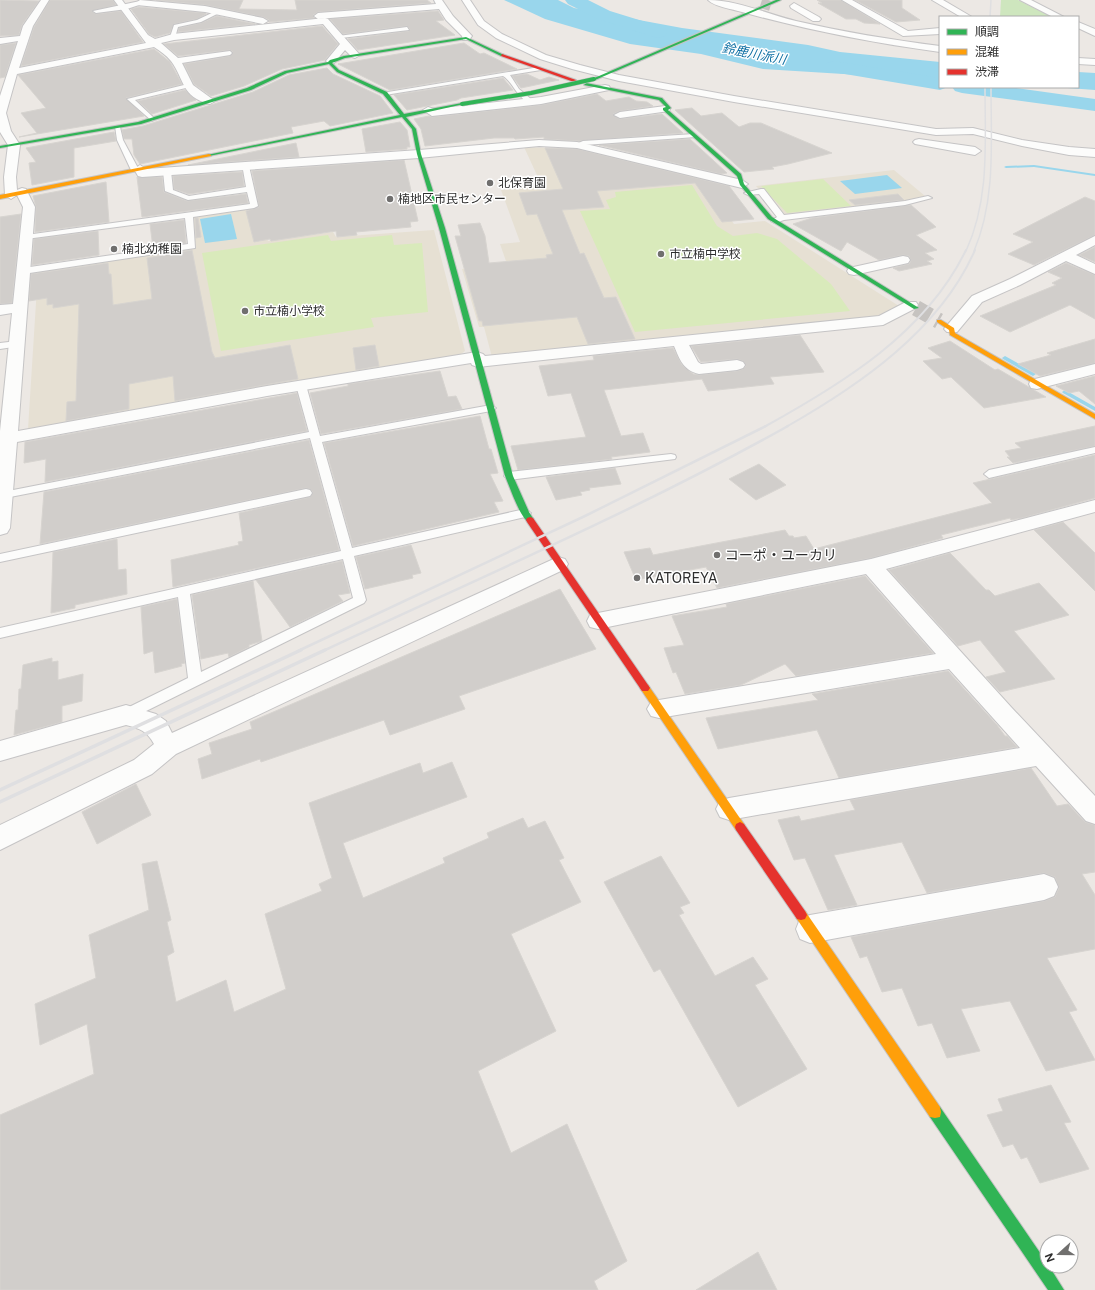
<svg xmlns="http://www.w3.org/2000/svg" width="1095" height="1290" viewBox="0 0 1095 1290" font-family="'Public Sans','Noto Sans JP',sans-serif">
  <rect width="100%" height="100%" fill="#ece8e4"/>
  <g fill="#e6e0d3">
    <path d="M524,147l59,2 111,27 10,7 30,41 31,-3 134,85 -24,11 -383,40 -8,-30h-5l-17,-58 45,-5 -7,-20 20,-2 -19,-52 41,-4z"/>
    <path d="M894,170l31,26 -20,6 -122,13 -27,-29z"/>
    <path d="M259,207l9,34 65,-9 3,5 98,-7 31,121 -11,8 -420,72 -6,-2 10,-158 158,-24 -5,-31z"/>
  </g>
  <path fill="#cee6be" d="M1001,0h17l34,17h-52z"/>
  <g fill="#d9eabb">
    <path d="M823,179l28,27 -64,7 -26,-27z"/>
    <path d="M692,185l25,41 16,10 24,-3 20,6 54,45 19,27 -215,21 -55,-121 30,-2 -4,-9 10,-3 -1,-5z"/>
    <path d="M328,235l3,6 61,-6 2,10 28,-2 6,69 -57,6 3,9 -153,24 -19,-98z"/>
  </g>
  <g fill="#99d6ec">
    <path d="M504,0h54l16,8 108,20 126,17 32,7 100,10v18l-177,-11 -62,-15 -71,-10 -85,-25z"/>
    <path d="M1078,72l17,1v17l-41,-3h24z"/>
    <path d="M887,175l15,13 -47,6 -15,-13z"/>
    <path d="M231,214l6,25 -32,4 -5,-24z"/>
  </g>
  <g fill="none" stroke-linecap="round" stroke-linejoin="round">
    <g fill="#99d6ec" fill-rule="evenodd">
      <path d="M1034,165l61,9v2l-61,-9 -28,1 -2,-1 2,-1z"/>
      <path d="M1005,356l30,17 1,1 -3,2 -2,-1 -28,-16 -1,-1z"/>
      <path d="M1065,390l30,17v4l-32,-18 -1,-1z"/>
    </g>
    <g fill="#99d6ec" fill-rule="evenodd">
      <path d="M565,0h23l22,11 55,17 2,4 -2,4 -7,2 -7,-2 -53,-17 -30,-15z"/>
      <path d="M834,61l106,17v9h8l-8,3 -113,-19 -3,-4 3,-4z"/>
      <path d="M952,87h57l86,12v12l-133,-18 -7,-2z"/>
    </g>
  </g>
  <g fill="#d1cecb" stroke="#d7d4d0">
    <path d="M0,0l39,1 -17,24 -3,10 -19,1z"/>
    <path d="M50,0h63l3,5 -24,6 4,3 25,-3 22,31 -122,24 13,-39z"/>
    <path d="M156,0h87l-4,9 58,1 -2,-10h132l4,3 -113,9 -5,3 1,3 -45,4v-2l-6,-3 -58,-12z"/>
    <path d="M817,0h24l39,24 -16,-1 -8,-4h-10l-28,-16h4z"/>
    <path d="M855,0h47v8l18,12 -24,2z"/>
    <path d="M139,7l66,6 1,1 -9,5 -23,5 -4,9 -15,4 -6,-3 -18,-25z"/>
    <path d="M438,11l6,9 -8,1 19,14 -97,15 -10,-11 61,-8 1,-2 -3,-3 -64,8 -13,-15z"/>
    <path d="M217,16l38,8 -77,8 1,-4 22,-5z"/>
    <path d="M322,26l16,18 -13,16 -43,9 -38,17 -33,10 -17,-12 -10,-20 46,-8 3,-4 -3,-2 -52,6 -14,-12z"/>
    <path d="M16,43l-11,34 -5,1v-33z"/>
    <path d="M464,43l16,11 4,-1 33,16 -127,21 -52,-26z"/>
    <path d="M154,49l16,13 12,22 -56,14 18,18 -125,21 18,-4 -16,-20 25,-5 -28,-33z"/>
    <path d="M327,68l6,6 47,22 13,17 -63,13 -6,-5 -33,6 2,6 -153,31 -6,-9 -2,-16h-8l-2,-9 21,-4 110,-34 36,-17z"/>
    <path d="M527,74l13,6 9,-3 10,3 -38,8 -9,-12z"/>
    <path d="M503,78l10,12 -52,8 -4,2 -50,10 -13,-15z"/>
    <path d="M185,90l11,10 -44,14 -14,-13z"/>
    <path d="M597,94l9,7 23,-4 7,4 11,1 6,4 -33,5 -7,3 6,5 43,-5 21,19 -104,8 -35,-2v-2l-29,2 -1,-1h-20l-69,8 -4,-17 -7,-10 15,-3 3,1 109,-12z"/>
    <path d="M692,108l9,8 21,-3 17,14 11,-4h11l71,30 -44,11 -16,3 2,2 -30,3 -69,-62z"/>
    <path d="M400,122l7,8 3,17h-3v2l-41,3 -4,-23z"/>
    <path d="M114,132l2,9 -42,7v29l-42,8 -3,-22 7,-1 -10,-14z"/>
    <path d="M690,139l37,34 -6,1 -122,-29z"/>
    <path d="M296,143l3,14 -111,8z"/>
    <path d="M545,148l32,1 152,37 25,33 -32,3 -27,-39 -98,8 7,16 -42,3 18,44 4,-1 20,45 12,-1 19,42 -47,5 -11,-27 -94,9 -1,-5h-3l-24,-85h6l-3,-11 22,-2 5,13 4,27 58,-5 -1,-3 7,-1 -16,-40 -10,1 -8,-22 44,-4z"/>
    <path d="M404,160l14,61 -8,1 1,5 -55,5 1,3 -20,2 -1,-6 -65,10 -1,-2 -16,3 -8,-31 13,-4 -7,-36z"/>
    <path d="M242,172l2,14 -55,8 -15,-5 -1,-13z"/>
    <path d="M137,177h25l2,15 23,9 59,-7 2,9 -106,14z"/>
    <path d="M106,182l3,40 -74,10 1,-25 -3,-11z"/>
    <path d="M898,194l6,6 -49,5 -6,-5z"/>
    <path d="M1085,197l10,4v34l-61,30 -26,-11 25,-12 -20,-8z"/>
    <path d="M911,205l25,22 -20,8 21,15 -12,3 9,6 -7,2 5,3 -33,7 -6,-3 16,-4 2,-3 -2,-5 -6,-1 -24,5 -32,-18 -6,9 -48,-27 19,-6z"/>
    <path d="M21,214l-9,89 -12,1v-87z"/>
    <path d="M195,218h3l3,19 -5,1z"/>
    <path d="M184,220l2,23 -33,5 -3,-24z"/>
    <path d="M98,231l1,24 -67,10 2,-26z"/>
    <path d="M1095,247v15l-16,-7z"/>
    <path d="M192,250l20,102 3,6 75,-13 8,34 -123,22 -2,-25 -44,8v25l-63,12 1,-19 9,-1 3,-97 -26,4v-4l-6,1v-7l-18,3 2,-27 77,-11 1,11h2l2,31 39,-6 -5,-41z"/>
    <path d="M1066,263l29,12v44l-25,-14 -60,27 -30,-16 76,-31 -4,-2 10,-5 -14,-6z"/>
    <path d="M800,335l24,37 -54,5 4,7 -66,7 -6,-12 -98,11 17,46 22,-3 7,19 -39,5 1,2 -94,11 -7,-24 75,-9 -15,-44 -23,3 -9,-30 55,-6 -1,-4 80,-8 9,17 11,9 6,1 38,-4 6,-2 3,-3 -3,-5 -6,-2 -36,3 -10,-16z"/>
    <path d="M1095,339v24l-55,13 -22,-12 33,-9 -4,-2z"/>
    <path d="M950,341l45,29 3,-1 48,28 -62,11 -33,-31 -9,2 -19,-18 19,-3 -14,-10z"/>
    <path d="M375,345l4,21 -23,4 -3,-22z"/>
    <path d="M440,371l8,26 8,-1 6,13 -141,25 -11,-41 38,-7v-2z"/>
    <path d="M1095,376v28l-16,-13 -10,2 -13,-7z"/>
    <path d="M297,393l10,38 -262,51 1,-23 -22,4 1,-21z"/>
    <path d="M480,416l9,33h2l7,24 -8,1 13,27 -9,1 5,10 -146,34 -29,-103z"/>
    <path d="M1095,426v20l-82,17 -6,-6h3l-5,-6 16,-3 -6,-5z"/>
    <path d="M309,440l30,110 -166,37 -2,-27 68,-15 -1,-3 5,-1 -4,-28 71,-16 3,-5 -3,-3 -4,-1 -266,56 4,-52z"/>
    <path d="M1095,455v43l-73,20 -11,2 -1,-2 -69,17 2,3 -72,20 -154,30 -11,-21 -70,13 -12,-28 26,-4 3,7 132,-25 4,6h4l1,2 12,-2 8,13 178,-46 -19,-20z"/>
    <path d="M759,464l27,21 -30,15 -27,-21z"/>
    <path d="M615,468l6,16 -32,4 1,2 -10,2 2,3 -26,5 -10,-23z"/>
    <path d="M1063,522l32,31v38l-61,-61z"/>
    <path d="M117,539l1,31 8,-1 1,25 -52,11v3l-24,5 2,-61z"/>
    <path d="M411,545l10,28 -9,2 1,3 -48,11 -9,-32z"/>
    <path d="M950,553l36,37h3l6,6 44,-13 30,32 -55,16 41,48 -55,13 -14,-15 20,-5 -26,-32 -22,6 -69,-76z"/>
    <path d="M342,561l8,32 -12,2 5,6 -53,26 -34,-47z"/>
    <path d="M865,576l68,77 -137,23 -11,-12 -44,21 -56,9 -9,-22 -3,1 -9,-25 20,-3 -12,-29 55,-9 -1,-3z"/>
    <path d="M253,581l9,60 -13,4v2l-20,10 -1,-4 -27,6 -9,-64z"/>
    <path d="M560,589l36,60 -137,47 6,13 -75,26 -6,-15 -123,42 -1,-3 -58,20 -4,-20 14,-5 -3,-11 43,-14 -2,-7z"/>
    <path d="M177,599l8,64 -4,1 1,2 -27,7 -2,-22 -9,3 -3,-47z"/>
    <path d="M52,658v4l6,-1v19l25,-6 -1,27 -20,5v16l-48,13 2,-25h2l1,-21h2l2,-24z"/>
    <path d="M948,671l49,54 8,11h2l10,11 -178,31 -22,-48 -99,19 -12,-31 112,-18 -6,-6z"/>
    <path d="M452,762l15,35 -124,46 20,55 82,-35 -2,-5 46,-20 -2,-5 36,-15 5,10 17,-7 19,37 -5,2 22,42 -70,32 45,97 -78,40 33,82 56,-29 60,137 -33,20 4,9h-598v-175l94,-41 -7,-50 -47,21 -5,-41 61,-26 -7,-43 60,-25 -7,-46 15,-3 14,59 -4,2 7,30 -7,4 9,46 50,-22 8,32 52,-23 -21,-75 57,-23 -3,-7 13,-6 -23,-75 111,-40 3,10z"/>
    <path d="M1031,768l26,38 11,-2 17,18 10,3v47l-13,2 13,21v54l-48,9 30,52 -8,2 26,48 -49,11 -36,-70 -49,8 19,42 -33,7 -15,-35 -14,3 -16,-38 -20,4 -15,-36 -7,2 -9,-21 193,-36 11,-4 4,-9 -4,-11 -11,-4 -117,20 -25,-51 -68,13 23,50 -29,5 -23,-52 -11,2 -16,-40 21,-4 2,5 54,-11 -5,-10z"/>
    <path d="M136,784l15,31 -54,29 -15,-32z"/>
    <path d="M661,856l29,47 -10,4 4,6 -5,2 36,61 38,-19 15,22 -13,6 52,84 -69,38 -78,-138 -6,3 -50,-90z"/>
    <path d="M1051,1085l20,37 -7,1 25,46 -49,14 -13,-26 -6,2 -8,-15 -10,3 -16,-32 16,-4 -5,-12z"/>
    <path d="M758,1252l19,38h-81z"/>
  </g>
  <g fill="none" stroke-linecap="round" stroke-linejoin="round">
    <path stroke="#c6c3c0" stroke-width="10" stroke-dasharray="10 5" stroke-linecap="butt" d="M761,3l13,4"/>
    <path stroke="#c6c3c0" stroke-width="16" stroke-dasharray="16 8" stroke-linecap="butt" d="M916,308l23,13"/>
    <g stroke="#c5c4c5" stroke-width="2">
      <g id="lane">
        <path d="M140,1l2,3 -15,5 -31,4 -3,-2z"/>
        <path d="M216,11l5,1 -20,10 -23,5 -3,11 -5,-1 4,-12 23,-5z"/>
        <path d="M407,27l2,3 -68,8 -3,-2z"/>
        <path d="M539,67l3,2 -1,1 -31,5 9,14 13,11v2l-2,1c-14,-6 -17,-21 -27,-27l-118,19 -3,-2z"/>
        <path d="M188,84l3,2 -1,1 -55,13 19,18 1,1 -3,2 -25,-22z"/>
        <path d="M115,126l5,1 3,13 16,30 -1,2 -7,-2 -14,-30z"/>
        <path d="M694,134l2,1v2l-112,8 -7,2 -3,-2 9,-4z"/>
        <path d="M242,164l7,2 9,40 -4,2 -61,9 2,31 -172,26 -4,-3 4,-3 165,-24 -3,-26 -159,21 -4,-2 4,-2 224,-31 -3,-12 -59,8 -23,-9 -2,-20 4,-2 4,2 2,19 16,6 57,-9z"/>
        <path d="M761,189h3l20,26 121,-14 23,-5 4,2 -27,7 -121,15 -9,3 -4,-2 6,-4 -18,-23 -11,1 -4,-2z"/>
        <path d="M17,341l3,1v4l-20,3v-6z"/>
        <path d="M301,382l5,3 14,51 171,-31 5,3 -5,3 -169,31 30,106 173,-39 6,4 -6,4 -171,39 12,44 -2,3 -238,118 -5,-2 -2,-4 2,-4 67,-33 -10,-81 -178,41v-10l341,-77 -31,-113 -310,61v-6l3,-1 306,-60 -13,-47zM343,559l10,39 -152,74 -11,-78z"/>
        <path d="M1095,447v6l-106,25 -5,-4 5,-4z"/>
        <path d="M671,454l4,1 1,2 -1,2 -166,21 -5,-4 5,-4z"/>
        <path d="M306,489l4,1 2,3 -2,3 -310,66v-8z"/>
      </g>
    </g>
    <g stroke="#c5c4c5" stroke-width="2">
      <g id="street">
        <path d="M41,0h8l-16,26 -14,42 127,-25 -32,-43h8l26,35 7,4 18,-5 152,-16 3,1 32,36 -5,3 -3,-1 -7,-7 -11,13h-6l-2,-2 14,-17 -17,-20 -149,16 -13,3 17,15 52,-7 2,2 -2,2 -48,8 11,22 22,16 -5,3c-29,-7 -25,-24 -39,-43 -5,-6 -11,-10 -17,-14l-137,27 -11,39 5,18 9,14 -4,32 1,13 5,-2 4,1 9,18 -17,224 249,-45 210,-34 6,2 2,2 394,-40 27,-14h10l2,3 -2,3 -33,17 -194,20 9,17 3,2 36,-4 6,2 2,3 -2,3 -6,2 -38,4c-16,-4 -19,-14 -25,-28l-196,21 -6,-2 -1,-2 -204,33 -250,46 -7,86 -3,5 -7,2v-104l12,-118 -12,2v-10l13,-1 10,-97 -6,-12 -6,4 -6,-4 -1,-18 4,-32 -8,-13v-36l18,-55 -18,3v-6l20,-2 3,-10z"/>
        <path d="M140,0l65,6 58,12 5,3 -5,3 -58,-12 -68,-7 -1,-2z"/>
        <path d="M434,0h8l11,16 19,20 -3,4h-6l-1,-4 -16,-16 -7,-11 -121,10 -4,-3 4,-3 118,-9z"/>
        <path d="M462,0h8l14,21 18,13 44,21 34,10 39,10 115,21 202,33 37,-1 49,12 47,7 26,2v8l-26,-2 -47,-9 -49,-12 -37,1 -202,-33 -115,-21 -47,-12 -32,-10 -44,-21 -18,-13z"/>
        <path d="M708,0c28,0 60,14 88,21 48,11 96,19 144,25v6c-67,-9 -133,-22 -198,-40 -10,-3 -27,-5 -34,-12z"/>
        <path d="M842,0h10l56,31 32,-3v6l-37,2z"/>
        <path d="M932,0h11l29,17h-11z"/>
        <path d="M1020,0h11l33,17h-11z"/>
        <path d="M794,3l25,14 2,2 -2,2h-6l-22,-13 -1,-2z"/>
        <path d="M1078,22l17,7v7l-17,-8z"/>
        <path d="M1078,58l17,1v6l-17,-1z"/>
        <path d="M605,85l4,1 1,2 -1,2 -68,14 -109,12 -9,-6 5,-3 6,2 107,-12z"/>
        <path d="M665,106l5,3 -1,2 -49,7 -6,-3 6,-3z"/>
        <path d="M919,139l56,8 6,4 -6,4 -60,-11 -2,-2 2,-2z"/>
        <path d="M539,140l38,2 165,38 6,4 -6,4 -165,-40 -38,-2 -120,12 -277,19 -4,-1 -4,-7 6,-4 6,4 273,-19z"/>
        <path d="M1095,236v9l-19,10 19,9v10l-29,-13 -46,24 -38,17 -25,30h-10l-3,-3 28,-33 38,-17z"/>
        <path d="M903,256l5,1 2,3 -2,3 -54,12 -5,-1 -2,-3 2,-3z"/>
        <path d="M1095,364v10l-58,15 -6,-1 -2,-4 2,-4z"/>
        <path d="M1095,500v12l-209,57 125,138 84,89v28l-9,-3 -50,-55 -307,54 -9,-3 -4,-8 4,-8 9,-3 291,-50 -71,-79 -290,49 -8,-2 -4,-7 4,-7 8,-2 277,-46 -70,-80 -268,55 -8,-2 -3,-6 3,-6 8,-2 273,-54z"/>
        <path d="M558,557l7,2 3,5 -3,5 -389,185 -24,20 -152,76v-25l134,-65 20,-16c-7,-13 -15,-16 -28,-19l-126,36v-20l126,-36 30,9 10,7 6,12z"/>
        <path d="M1044,874l10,4 4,9 -4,9 -10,4 -234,43 -10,-4 -4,-10 4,-10 10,-4z"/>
      </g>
    </g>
    <g stroke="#c5c4c5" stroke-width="2">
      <g id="fast">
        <path d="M776,0h5l-186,80 -3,-1z"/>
        <path d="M466,37l38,18 -3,1 -35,-17 -121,19 -13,5 7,7 48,22 17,22 58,-11 2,1 -58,13 10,12 5,25 24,74 68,248 16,36 5,8 -4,3c-10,-4 -20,-36 -25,-47l-66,-248 -22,-74 -5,-25 -10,-12 -193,39 -2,-1 193,-40 -17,-21 -46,-22 -8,-8 -42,9 -36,17 -110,34 -141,24v-2l138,-24 109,-34 38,-17 43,-9 2,-2 14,-4z"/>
        <path d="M586,83l76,15 9,10 -3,2 73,64 3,10 28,33 147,91 -5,1 -146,-90 -28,-34 -3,-9 -74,-66v-2l3,-1 -7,-7 -75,-15z"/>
        <path d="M935,1106l5,1 107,156v3h2l15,24h-16l-118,-173 -1,-5 1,-5z"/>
      </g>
    </g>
    <g stroke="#c5c4c5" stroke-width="2">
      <g id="slow">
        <path d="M209,154l2,1v1l-211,43v-4z"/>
        <path d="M937,320h4l13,8 1,5 140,81v5l-145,-84 -1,-5 -12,-8z"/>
        <path d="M645,684l3,1 96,139 1,3 -1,3 -4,2 -4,-2 -94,-139 -2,-3 2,-3z"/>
        <path d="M801,910l4,1 135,196 1,5 -1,5 -5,1 -5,-1 -133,-198 -2,-4 2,-4z"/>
      </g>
    </g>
    <g stroke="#c5c4c5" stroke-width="2">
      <g id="jam">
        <path d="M502,54l74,26 1,1 -3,1 -73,-26z"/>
        <path d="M530,517l3,1 115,167 2,3 -2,3h-6l-115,-169 -1,-2 1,-2z"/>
        <path d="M740,822l4,2 61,87 2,4 -2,4 -4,1 -4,-1 -61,-89 -1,-3 1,-3z"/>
      </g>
    </g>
    <use href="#lane" fill="#fcfcfb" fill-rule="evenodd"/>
    <use href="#street" fill="#fcfcfb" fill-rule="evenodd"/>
    <use href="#fast" fill="#30b455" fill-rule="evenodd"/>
    <use href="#slow" fill="#ff9f0a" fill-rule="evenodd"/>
    <use href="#jam" fill="#e5322d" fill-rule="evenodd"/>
    <g stroke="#dfdfe1" stroke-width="1.5">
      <path d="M990,17l1,-17"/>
      <path d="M966,251c24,-52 19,-109 19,-164"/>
      <path d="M974,251c22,-51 17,-110 17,-164"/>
    </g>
    <g stroke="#dfdfe1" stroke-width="2">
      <path d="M764,427c78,-43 162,-94 202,-177"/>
      <path d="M786,427c74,-42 154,-97 189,-177"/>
    </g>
    <g stroke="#dfdfe1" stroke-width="2.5">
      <path d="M298,651l287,-135 181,-90"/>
      <path d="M323,651c156,-73 315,-141 465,-225"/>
    </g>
    <g stroke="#dfdfe1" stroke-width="3.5">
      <path d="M0,790l301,-140"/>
      <path d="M0,802l325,-152"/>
    </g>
    <g stroke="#c5c4c5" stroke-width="5" stroke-linecap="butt">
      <path id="fast-bridge" d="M462,104l69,-11 63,-14"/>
    </g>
    <use href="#fast-bridge" stroke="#30b455" stroke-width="4"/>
  </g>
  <g fill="#706f6e" stroke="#fff" stroke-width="1.5">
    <circle cx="490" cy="183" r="4"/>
    <circle cx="390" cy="199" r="4"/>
    <circle cx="114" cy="249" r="4"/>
    <circle cx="661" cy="254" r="4"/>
    <circle cx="245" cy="311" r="4"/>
    <circle cx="717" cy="555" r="4"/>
    <circle cx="637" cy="578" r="4"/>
  </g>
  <g text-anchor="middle" stroke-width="3" stroke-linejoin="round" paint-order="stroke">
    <g font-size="12" fill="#2e2e2e" stroke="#fff" text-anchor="start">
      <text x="498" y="187">北保育園</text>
      <text x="398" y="203">楠地区市民センター</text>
      <text x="122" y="253">楠北幼稚園</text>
      <text x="669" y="258">市立楠中学校</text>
      <text x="253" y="315">市立楠小学校</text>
    </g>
    <g font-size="13" font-style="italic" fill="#0d6fa3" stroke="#fff">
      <text transform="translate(754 53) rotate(11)" y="5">鈴鹿川派川</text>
    </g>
    <g font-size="14" fill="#2e2e2e" stroke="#fff" text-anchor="start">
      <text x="725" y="560">コーポ・ユーカリ</text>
      <text x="645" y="583">KATOREYA</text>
    </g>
  </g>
  <rect x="939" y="16" width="140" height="72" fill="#ffffff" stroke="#ababab"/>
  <rect x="947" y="29" width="20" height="6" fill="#30b455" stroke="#ababab"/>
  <text x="975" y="36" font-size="12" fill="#2e2e2e">順調</text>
  <rect x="947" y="49" width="20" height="6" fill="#ff9f0a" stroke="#ababab"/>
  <text x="975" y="56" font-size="12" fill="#2e2e2e">混雑</text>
  <rect x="947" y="69" width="20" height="6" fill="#e5322d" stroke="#ababab"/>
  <text x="975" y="76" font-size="12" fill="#2e2e2e">渋滞</text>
  <g transform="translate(1059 1254) rotate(249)"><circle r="19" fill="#ffffff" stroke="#ababab"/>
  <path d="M0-3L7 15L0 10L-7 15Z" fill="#706f6e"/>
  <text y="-6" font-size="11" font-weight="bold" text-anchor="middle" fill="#2e2e2e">N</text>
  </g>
</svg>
